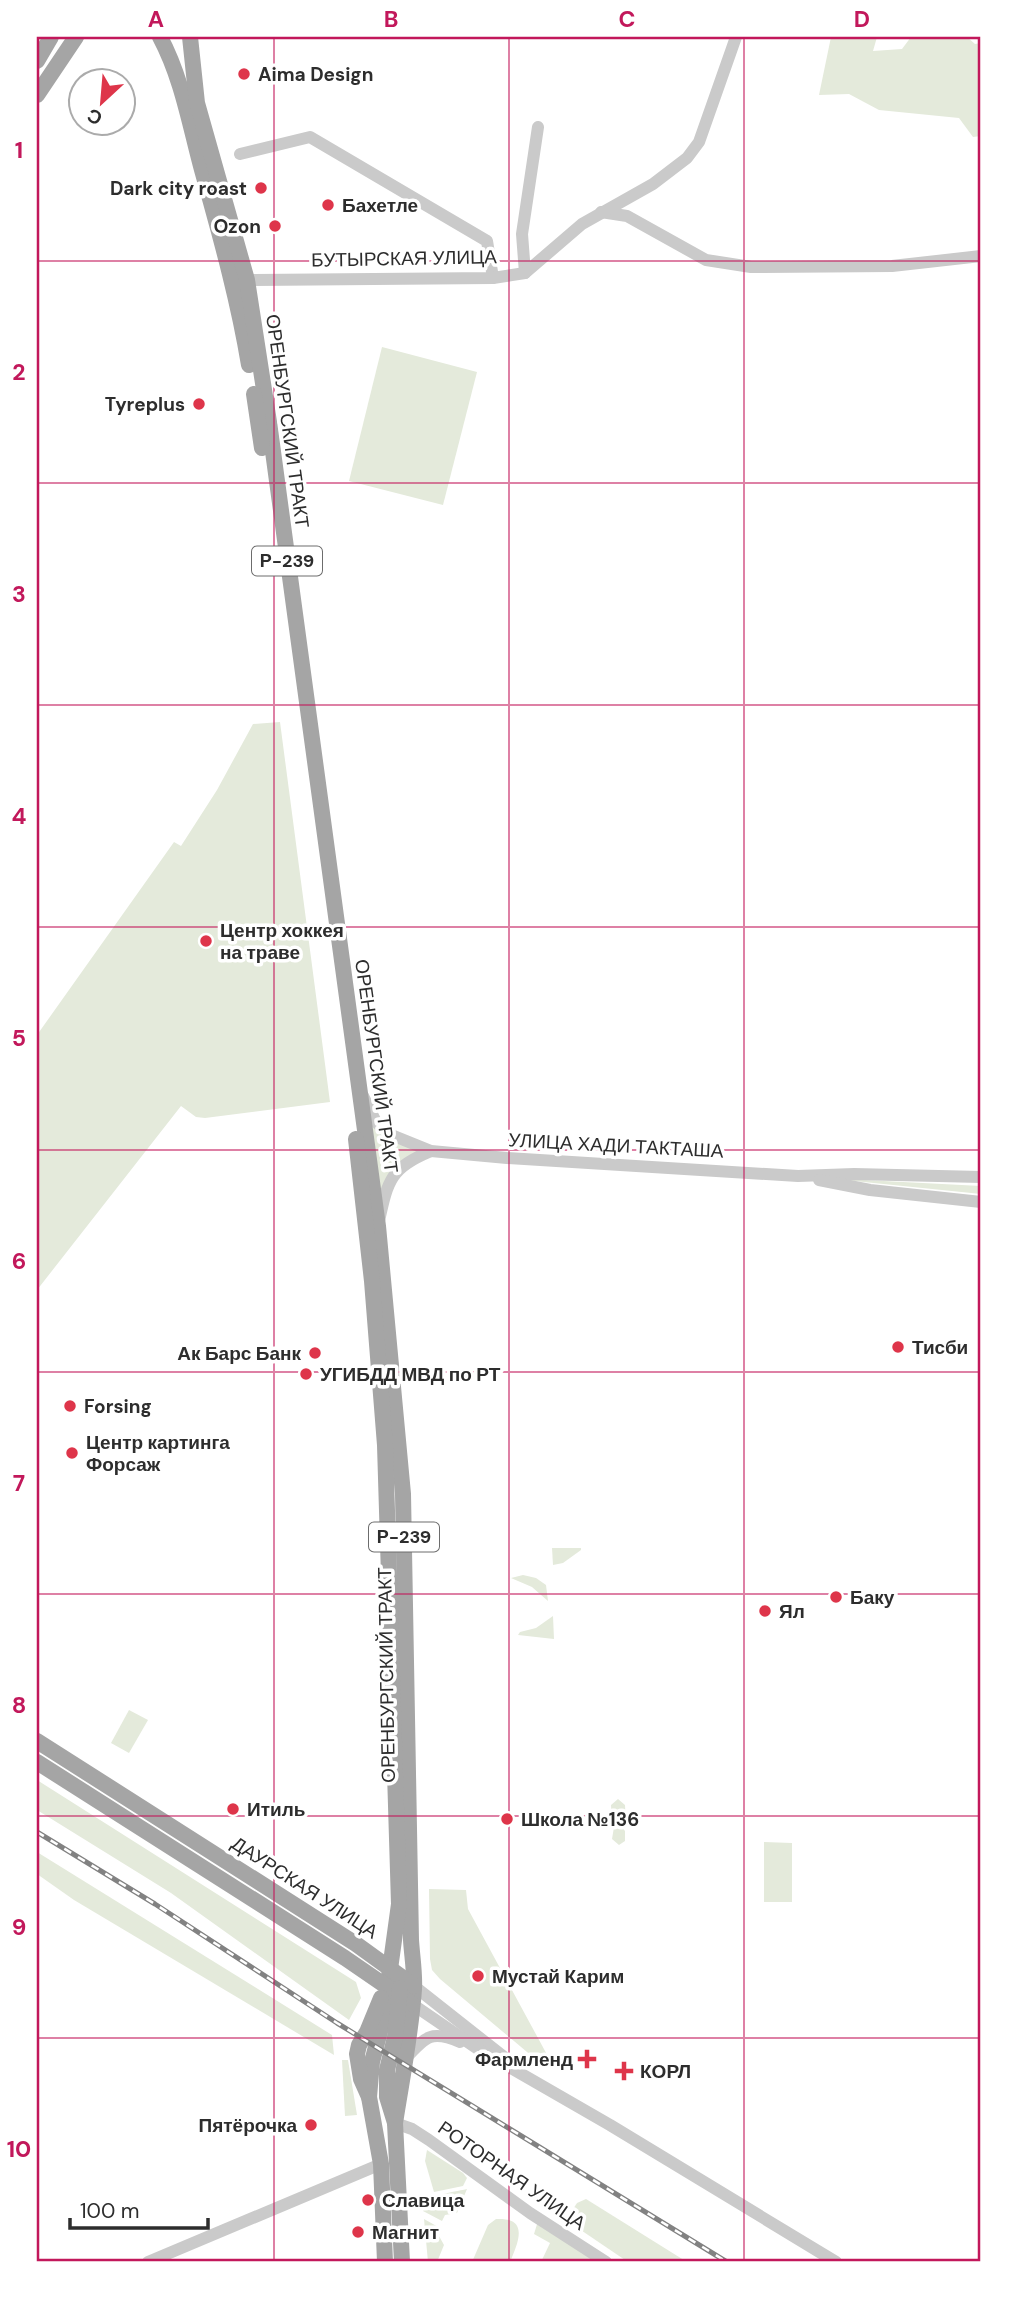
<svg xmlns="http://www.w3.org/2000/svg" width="1018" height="2299" viewBox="0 0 1018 2299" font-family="'DM Sans',sans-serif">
  <rect width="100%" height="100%" fill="#fff"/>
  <g fill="#e4eadb">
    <path d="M831,37h46l-4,14 29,-2 9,-12h56l8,7 6,-1v93l-8,1 -14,-19 -80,-8 -30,-16 -30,1z"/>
    <path d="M382,347l95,25 -34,133 -94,-24z"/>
    <path d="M280,722l50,380 -125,16 -9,-1 -15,-11 -144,184v-255l137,-193 7,4 36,-56 36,-66z"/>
    <path d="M370,1123l16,17 38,10c-30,13 -34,17 -43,48z"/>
    <path d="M825,1178l156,8v8z"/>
    <path d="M552,1548h29v2l-18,13 -10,2z"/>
    <path d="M523,1575l13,3 10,7 2,16 -16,-14 -21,-9z"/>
    <path d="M553,1616l1,23 -36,-4 2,-3 16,-4z"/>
    <path d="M129,1710l19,10 -19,33 -18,-10z"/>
    <path d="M37,1780l319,202 5,16 -12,22 -178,-127 -134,-83z"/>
    <path d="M618,1799l7,6 1,20 -5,1 4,5v10l-6,4 -7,-6 2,-12 -2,-1 -1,-21z"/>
    <path d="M764,1842l28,1v59h-28z"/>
    <path d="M37,1852l295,183 2,20 -260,-155 -37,-26z"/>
    <path d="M429,1889l37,1 2,19 83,153 -5,6 -106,-89 -8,-9 -2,-11z"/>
    <path d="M342,2060h6l9,55 -12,1z"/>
    <path d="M427,2150l36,23 4,5 -4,8 -29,6 -9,-31z"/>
    <path d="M467,2189l-10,24 -12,2 -3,6 -19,-10c6,-18 28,-18 44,-22z"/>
    <path d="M586,2199l101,63h-59l-62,-42 11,-17z"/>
    <path d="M424,2219l16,9 -1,8 5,9 -7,17h-9z"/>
    <path d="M496,2219c34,-2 22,24 14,43h-38l16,-37z"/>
    <path d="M538,2221l63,41h-60l9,-19 -16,-9z"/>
  </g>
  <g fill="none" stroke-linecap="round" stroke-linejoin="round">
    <g stroke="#cacaca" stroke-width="12">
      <path d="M240,154l70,-17 177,104 6,37"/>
      <path d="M601,212l26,4 79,44 45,7 141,-1 89,-10"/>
      <path d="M525,273l-3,-39 16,-107"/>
      <path d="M247,280l246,-2 32,-5 57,-49 71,-40 34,-26 12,-16 37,-105"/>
      <path d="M363,1096l13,26 13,12 42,17 76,7 291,18 56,-2 127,3"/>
      <path d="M819,1180l51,10 111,12"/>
      <path d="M379,1221c9,-42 12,-53 52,-70"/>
      <path d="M414,1986l90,71"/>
      <path d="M412,2004l66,45 132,76 226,137"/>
      <path d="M407,2057c19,-21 25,-27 53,-15"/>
      <path d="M395,2123l17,6 17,11 101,73 76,49"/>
      <path d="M148,2262l233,-98"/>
    </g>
    <g stroke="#a5a5a5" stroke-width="16">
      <path d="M160,37c22,41 30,89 42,133 18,65 36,128 47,195"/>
      <path d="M190,37l7,66 50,177 22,142 109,804 25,268 8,446c1,16 4,33 3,49 -3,45 -12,89 -19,134"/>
      <path d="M37,61l14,-24"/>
      <path d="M37,95l39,-58"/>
      <path d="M254,394l8,54"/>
      <path d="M356,1139l16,142 13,164 14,459 -16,116 -11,42 -3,35"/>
      <path d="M37,1741l319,203 58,42"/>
      <path d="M37,1762l308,196 67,46"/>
      <path d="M400,1988l-5,49 -8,33v27l8,26 7,139"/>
      <path d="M381,1998l-14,34 -8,13 -2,9 4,25 8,18 12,67 4,98"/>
    </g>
    <g stroke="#828282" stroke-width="5">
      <path id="rail" d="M37,1832l118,72 182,119 390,239"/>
    </g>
    <use href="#rail" stroke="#fff" stroke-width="2.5" stroke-dasharray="8" stroke-linecap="butt"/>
  </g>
  <path fill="none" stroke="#c2185b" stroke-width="2" stroke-opacity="0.55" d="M274,37v2225M509,37v2225M744,37v2225M37,261h944M37,483h944M37,705h944M37,927h944M37,1150h944M37,1372h944M37,1594h944M37,1816h944M37,2038h944"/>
  <g fill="#de354a" stroke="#fff" stroke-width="2.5">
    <circle cx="244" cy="74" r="7"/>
    <circle cx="261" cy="188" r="7"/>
    <circle cx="328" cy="205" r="7"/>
    <circle cx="275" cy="226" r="7"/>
    <circle cx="199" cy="404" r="7"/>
    <circle cx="206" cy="941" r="7"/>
    <circle cx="898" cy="1347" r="7"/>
    <circle cx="315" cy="1353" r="7"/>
    <circle cx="306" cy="1374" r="7"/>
    <circle cx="70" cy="1406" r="7"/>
    <circle cx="72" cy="1453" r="7"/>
    <circle cx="836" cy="1597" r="7"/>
    <circle cx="765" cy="1611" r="7"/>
    <circle cx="233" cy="1809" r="7"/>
    <circle cx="507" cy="1819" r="7"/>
    <circle cx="478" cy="1976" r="7"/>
    <path d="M583.5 2048.5h7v7h7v7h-7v7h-7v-7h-7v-7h7z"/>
    <path d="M620.5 2060.5h7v7h7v7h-7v7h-7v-7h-7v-7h7z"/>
    <circle cx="311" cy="2125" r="7"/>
    <circle cx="368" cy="2200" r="7"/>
    <circle cx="358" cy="2232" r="7"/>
  </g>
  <g text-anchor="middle" stroke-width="7" stroke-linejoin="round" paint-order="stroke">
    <g fill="#fff" stroke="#6c6c6c" stroke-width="2">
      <rect x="252" y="546.5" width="70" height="29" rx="5"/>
      <rect x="369" y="1522.5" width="70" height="29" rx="5"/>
    </g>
    <g font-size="18" font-weight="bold" fill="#2d2d2d">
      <text x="287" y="567">Р-239</text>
      <text x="404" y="1543">Р-239</text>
    </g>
    <g font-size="19" font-weight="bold" fill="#2d2d2d" stroke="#fff" text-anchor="start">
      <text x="258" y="81">Aima Design</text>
      <text x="247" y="195" text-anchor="end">Dark city roast</text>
      <text x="342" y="212">Бахетле</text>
      <text x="261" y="233" text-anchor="end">Ozon</text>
      <text x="185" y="411" text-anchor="end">Tyreplus</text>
      <text x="220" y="937">Центр хоккея<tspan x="220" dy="22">на траве</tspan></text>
      <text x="912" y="1354">Тисби</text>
      <text x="301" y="1360" text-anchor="end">Ак Барс Банк</text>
      <text x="320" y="1381">УГИБДД МВД по РТ</text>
      <text x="84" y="1413">Forsing</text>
      <text x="86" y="1449">Центр картинга<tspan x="86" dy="22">Форсаж</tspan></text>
      <text x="850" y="1604">Баку</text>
      <text x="779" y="1618">Ял</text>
      <text x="247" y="1816">Итиль</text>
      <text x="521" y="1826">Школа №136</text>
      <text x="492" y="1983">Мустай Карим</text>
      <text x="573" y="2066" text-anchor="end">Фармленд</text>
      <text x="640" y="2078">КОРЛ</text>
      <text x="297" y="2132" text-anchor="end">Пятёрочка</text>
      <text x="382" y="2207">Славица</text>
      <text x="372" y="2239">Магнит</text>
    </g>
    <g font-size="19" fill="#2d2d2d" stroke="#fff">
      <text transform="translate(404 258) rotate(-1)" y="7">БУТЫРСКАЯ УЛИЦА</text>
      <text transform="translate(288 421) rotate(82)" y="7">ОРЕНБУРГСКИЙ ТРАКТ</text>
      <text transform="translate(377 1066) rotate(82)" y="7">ОРЕНБУРГСКИЙ ТРАКТ</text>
      <text transform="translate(616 1145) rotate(3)" y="7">УЛИЦА ХАДИ ТАКТАША</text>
      <text transform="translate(386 1675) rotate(-91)" y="7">ОРЕНБУРГСКИЙ ТРАКТ</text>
      <text transform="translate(305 1887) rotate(33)" y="7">ДАУРСКАЯ УЛИЦА</text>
      <text transform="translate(512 2175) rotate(35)" y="7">РОТОРНАЯ УЛИЦА</text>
    </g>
  </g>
  <rect width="1018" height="2299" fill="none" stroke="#ffffff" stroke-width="77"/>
  <g transform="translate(102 102) rotate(206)"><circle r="33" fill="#ffffff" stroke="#ababab" stroke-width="2"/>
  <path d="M0-5L12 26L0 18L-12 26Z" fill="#de354a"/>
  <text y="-10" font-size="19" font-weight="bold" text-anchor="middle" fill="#2d2d2d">С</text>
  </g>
  <path d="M70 2218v10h138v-10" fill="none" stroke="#2d2d2d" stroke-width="3.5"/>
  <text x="80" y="2218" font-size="21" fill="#2d2d2d" stroke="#ffffff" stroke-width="5" paint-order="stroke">100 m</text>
  <rect x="38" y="38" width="941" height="2222" fill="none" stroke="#c2185b" stroke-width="2.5"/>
  <g font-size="23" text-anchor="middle" font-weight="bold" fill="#c2185b">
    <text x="156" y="27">A</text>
    <text x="391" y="27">B</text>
    <text x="627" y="27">C</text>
    <text x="862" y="27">D</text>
    <text x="19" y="158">1</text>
    <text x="19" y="380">2</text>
    <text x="19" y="602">3</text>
    <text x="19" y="824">4</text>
    <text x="19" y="1046">5</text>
    <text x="19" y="1269">6</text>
    <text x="19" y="1491">7</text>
    <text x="19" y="1713">8</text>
    <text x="19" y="1935">9</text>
    <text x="19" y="2157">10</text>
  </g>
</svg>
